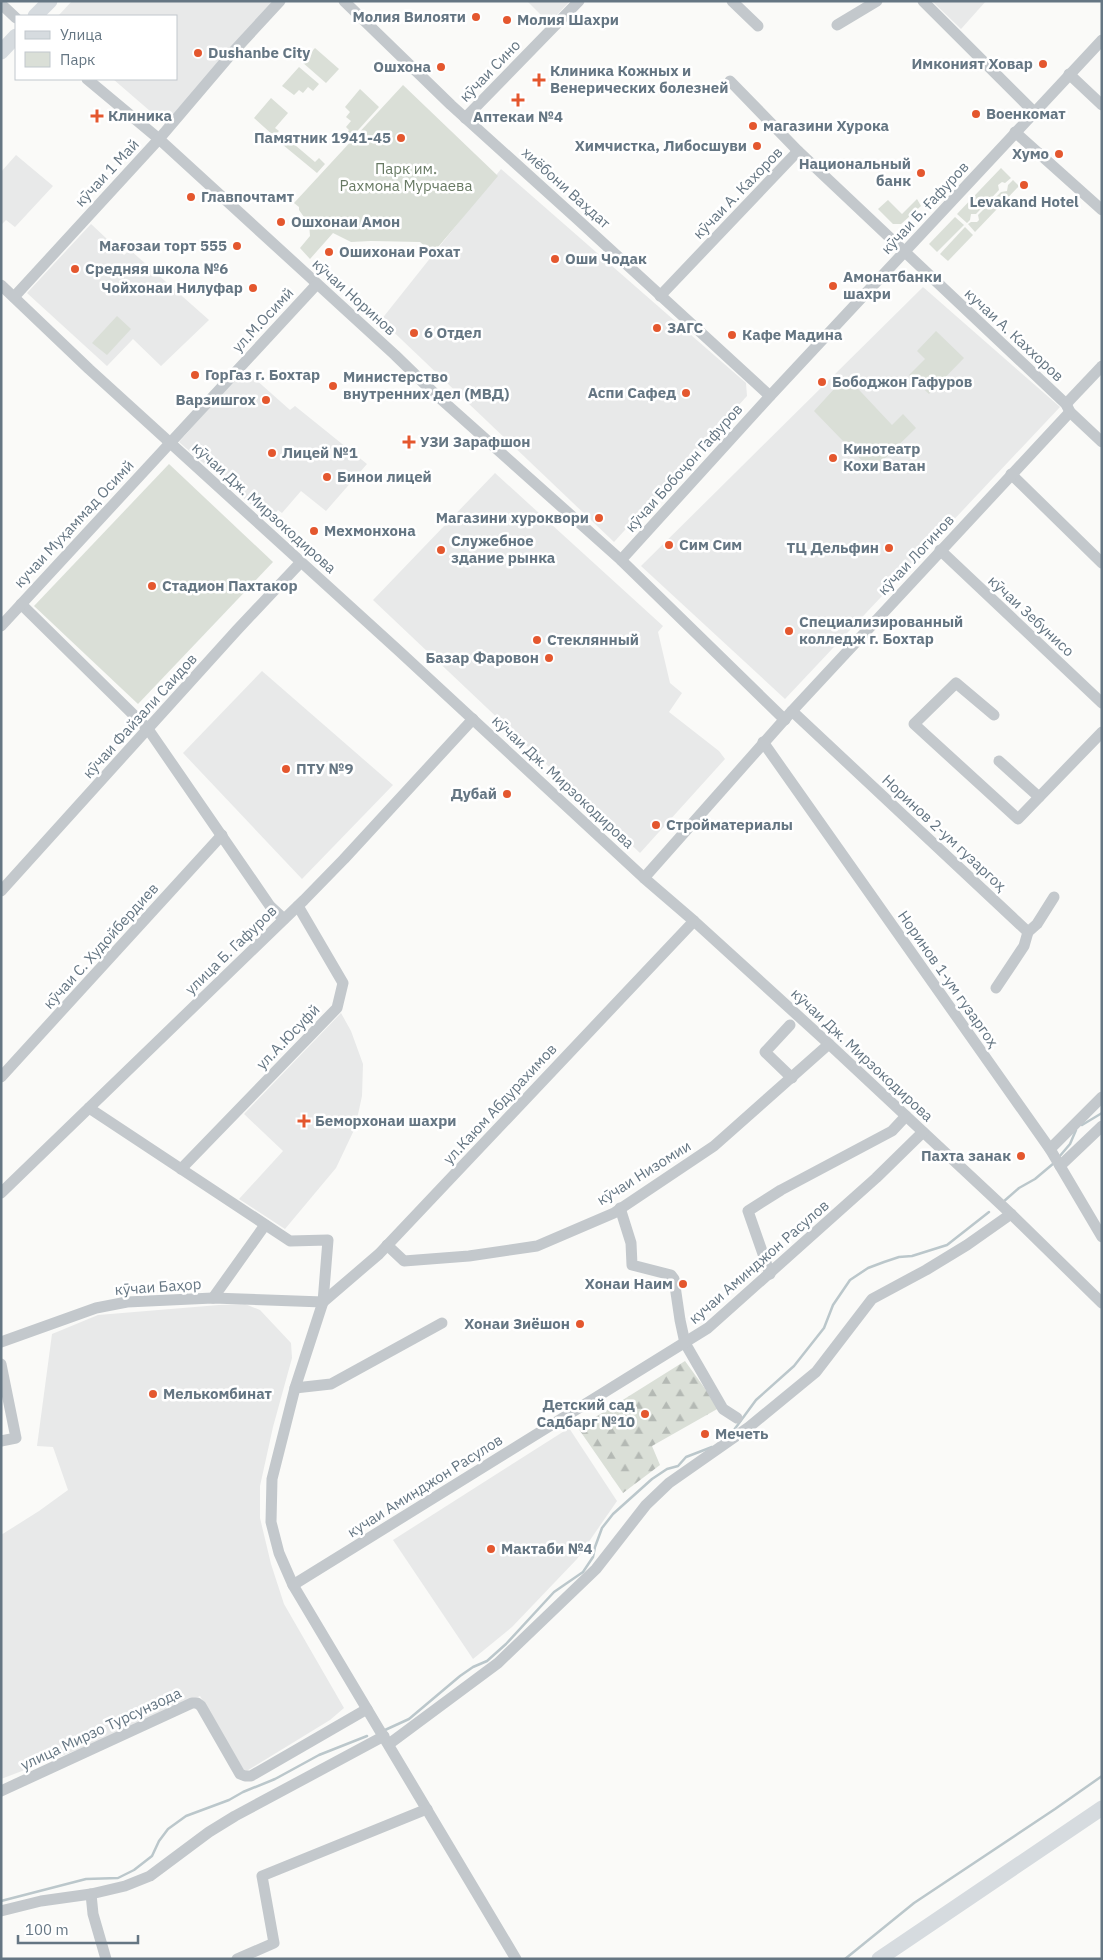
<svg xmlns="http://www.w3.org/2000/svg" width="1103" height="1960" viewBox="0 0 1103 1960" font-family="'IBM Plex Sans',sans-serif">
  <defs>
    <pattern id="forest-firs" width="22" height="20" patternUnits="userSpaceOnUse" patternTransform="scale(1.25)"><rect width="22" height="20" fill="#dadfd7"/><path d="M5 1l3.5 6h-7zM16 11l3.5 6h-7z" fill="#b4b9b4"/></pattern>
  </defs>
  <rect width="100%" height="100%" fill="#fafaf8"/>
  <g fill="#e8e9e9">
    <path d="M72,1h202l-109,123 -52,-45h63v-63h-118z"/>
    <path d="M527,1h43l-21,22z"/>
    <path d="M932,1h54l-25,28z"/>
    <path d="M16,155l37,31 -38,41 -9,-7 -5,5v-53z"/>
    <path d="M501,169l245,214 1,13 -133,146 -233,-222z"/>
    <path d="M91,224l33,31 6,-5 79,70 -48,46 -28,-27 -26,27 -80,-73z"/>
    <path d="M923,287l137,120 -275,292 -144,-133z"/>
    <path d="M244,369l46,41 5,-4 72,58 -41,47 -25,-20 -19,22 -4,-3 -9,10 -90,-78z"/>
    <path d="M495,473l168,153 -5,6 12,51 12,10 -13,19 50,39 6,8 -85,94 -267,-253z"/>
    <path d="M262,671l131,114 -91,94 -119,-126z"/>
    <path d="M341,1013l10,18 12,33 -1,32 -7,32 -19,40 -51,61 -46,-30 44,-48 -39,-37z"/>
    <path d="M245,1304l15,6 31,33 1,15 -19,69 -13,59v32l11,46 13,40 60,104 -14,12 -85,52 -45,-76 -123,54 -76,29v-244l38,-24 29,-21 -15,-43 -16,-1 15,-112 46,-19 121,-10z"/>
    <path d="M569,1428l48,73 -40,58 -65,68 -39,32 -80,-119z"/>
  </g>
  <g fill="#dadfd7">
    <path d="M315,48l24,21 -13,14 -24,-21z"/>
    <path d="M299,67l20,17 -6,7 -5,-4 -5,6 -4,-3 -5,5 -12,-9z"/>
    <path d="M403,85l95,91 -65,77 -13,-11 -49,-1 -20,1 -18,-9 -23,26 -10,-11 10,-12 -1,-12 -10,-14v-3l-5,-4z"/>
    <path d="M360,89l19,18 -29,32 -5,-4 4,-5 -3,-3 5,-6 -5,-4 4,-5 -5,-5z"/>
    <path d="M271,98l17,15 -13,15 4,3 -5,5 -20,-18z"/>
    <path d="M282,134l33,28 4,-4 6,6 -8,9 -40,-33z"/>
    <path d="M1001,168l10,10 -6,5 -3,-1 -4,3 1,5 -23,24h-5l-1,6 -3,3 -10,-9z"/>
    <path d="M1013,180l6,6 -44,46 -7,-8 3,-2h6l2,-2 -1,-5 23,-23 6,-1 1,-6z"/>
    <path d="M917,199l4,7 -20,18h-8l-15,-15 10,-9 14,14z"/>
    <path d="M955,217l9,8 -27,27 -8,-8z"/>
    <path d="M965,227l8,8 -25,26 -8,-7z"/>
    <path d="M117,316l14,13 -24,26 -15,-12z"/>
    <path d="M936,331l28,27 -35,36 -20,-19 16,-16 -8,-8z"/>
    <path d="M846,376l46,49 11,-11 13,14 -44,43 -58,-60z"/>
    <path d="M169,464l104,98 -135,142 -104,-98z"/>
  </g>
  <path fill="url(#forest-firs)" d="M685,1361l34,47 -67,38 8,19 -37,28 -45,-65z"/>
  <g fill="none" stroke-linecap="round" stroke-linejoin="round">
    <g stroke="#bbc7cb" stroke-width="2.5">
      <path d="M1082,1125l20,-12"/>
      <path d="M1059,1157l11,-13 6,-14"/>
      <path d="M1003,1202l16,-14 16,-9 19,-16"/>
      <path d="M731,1434l25,-34 38,-34 30,-38 9,-23 17,-25 18,-12 16,-6 15,-5 13,-1 35,-11 42,-33"/>
      <path d="M385,1730l24,-11 51,-43 13,-9 14,-6 19,-17 48,-52 29,-20 10,-15 2,-10 7,-19 11,-14 39,-35 15,-10 11,-3 8,-9 26,-10"/>
      <path d="M1,1901l85,-22 32,-1 16,-8 18,-14 7,-15 9,-12 18,-13 43,-16 14,-8 32,-13 44,-24 48,-19"/>
      <path d="M845,1959l69,-56 141,-94 47,-33"/>
    </g>
    <g stroke="#c3c8cc" stroke-width="11">
      <path d="M344,1l107,104 125,113 194,178"/>
      <path d="M732,1l26,25"/>
      <path d="M923,1l111,111"/>
      <path d="M1,4l15,14"/>
      <path d="M837,25l40,-24"/>
      <path d="M1069,74l33,31"/>
      <path d="M87,79l72,60 236,216 39,38 187,167 164,160"/>
      <path d="M730,81l68,70"/>
      <path d="M465,118l114,-117"/>
      <path d="M1015,132l87,78"/>
      <path d="M1,285l88,84 310,282 245,227 50,43 135,123 182,170 91,89"/>
      <path d="M660,296l138,-145 268,253 4,8 32,30"/>
      <path d="M14,297l145,-158 74,-87 47,-51"/>
      <path d="M1066,404l36,-38"/>
      <path d="M1011,474l91,89"/>
      <path d="M940,550l162,153"/>
      <path d="M621,560l149,-164 332,-356"/>
      <path d="M21,604l127,125 122,177 14,13"/>
      <path d="M1,626l316,-342"/>
      <path d="M792,711l236,221 -4,14 -28,42"/>
      <path d="M994,715l-38,-32 -42,41 104,95 84,-87"/>
      <path d="M763,742l287,407 52,88"/>
      <path d="M999,761l40,36"/>
      <path d="M644,878l148,-167 278,-299"/>
      <path d="M1,891l236,-261 64,-68"/>
      <path d="M1028,932l9,-8 17,-27"/>
      <path d="M790,1025l-25,27 27,26"/>
      <path d="M1,1077l221,-242"/>
      <path d="M89,1108l201,133 38,-1 -5,62 -28,86 -23,91 -1,43 8,31 14,32 223,374"/>
      <path d="M1050,1149l52,-52"/>
      <path d="M1060,1166l42,-40"/>
      <path d="M181,1169l156,-161 6,-25 -45,-77"/>
      <path d="M1,1193l303,-293 40,-41 129,-140"/>
      <path d="M620,1208l11,35 1,22 39,10 3,4 6,41 5,23 38,66 14,9"/>
      <path d="M387,1245l17,16 65,-5 68,-10 77,-33 100,-67 115,-102"/>
      <path d="M770,1274l-22,-63 33,-21 111,-59 14,-15"/>
      <path d="M213,1298l52,-73"/>
      <path d="M1,1342l95,-34 31,-6 86,-4 110,4 56,-48 315,-333"/>
      <path d="M1,1364l15,74 -15,3"/>
      <path d="M295,1388l36,-4 111,-61"/>
      <path d="M293,1585l415,-257 168,-150 47,-46"/>
      <path d="M389,1744l109,-81 98,-94 50,-64 23,-22 80,-56 67,-55 56,-73 54,-29 41,-25 44,-31"/>
      <path d="M1,1791l191,-88h5l4,3 39,68 5,2h6l116,-67"/>
      <path d="M91,1894l2,20 13,45"/>
      <path d="M1,1911l40,-10 50,-7 34,-8 25,-10 59,-44 26,-16 149,-80"/>
      <path d="M237,1959l37,-16 -12,-67 165,-67"/>
    </g>
    <g stroke="#d6dbdf" stroke-width="15">
      <path d="M35,16l15,-15"/>
      <path d="M1,52l15,-16"/>
      <path d="M879,1959l223,-151"/>
    </g>
  </g>
  <g fill="#e4572e" stroke="#fff" stroke-width="2">
    <circle cx="476" cy="17" r="5"/>
    <circle cx="507" cy="20" r="5"/>
    <circle cx="198" cy="53" r="5"/>
    <circle cx="1043" cy="64" r="5"/>
    <circle cx="441" cy="67" r="5"/>
    <path d="M536.5 72.5h5v5h5v5h-5v5h-5v-5h-5v-5h5z"/>
    <path d="M515.5 92.5h5v5h5v5h-5v5h-5v-5h-5v-5h5z"/>
    <circle cx="976" cy="114" r="5"/>
    <path d="M94.5 108.5h5v5h5v5h-5v5h-5v-5h-5v-5h5z"/>
    <circle cx="753" cy="126" r="5"/>
    <circle cx="401" cy="138" r="5"/>
    <circle cx="757" cy="146" r="5"/>
    <circle cx="1059" cy="154" r="5"/>
    <circle cx="921" cy="173" r="5"/>
    <circle cx="1024" cy="185" r="5"/>
    <circle cx="191" cy="197" r="5"/>
    <circle cx="281" cy="222" r="5"/>
    <circle cx="237" cy="246" r="5"/>
    <circle cx="329" cy="252" r="5"/>
    <circle cx="555" cy="259" r="5"/>
    <circle cx="75" cy="269" r="5"/>
    <circle cx="833" cy="286" r="5"/>
    <circle cx="253" cy="288" r="5"/>
    <circle cx="657" cy="328" r="5"/>
    <circle cx="414" cy="333" r="5"/>
    <circle cx="732" cy="335" r="5"/>
    <circle cx="195" cy="375" r="5"/>
    <circle cx="822" cy="382" r="5"/>
    <circle cx="333" cy="386" r="5"/>
    <circle cx="686" cy="393" r="5"/>
    <circle cx="266" cy="400" r="5"/>
    <path d="M406.5 434.5h5v5h5v5h-5v5h-5v-5h-5v-5h5z"/>
    <circle cx="272" cy="453" r="5"/>
    <circle cx="833" cy="458" r="5"/>
    <circle cx="327" cy="477" r="5"/>
    <circle cx="599" cy="518" r="5"/>
    <circle cx="314" cy="531" r="5"/>
    <circle cx="669" cy="545" r="5"/>
    <circle cx="889" cy="548" r="5"/>
    <circle cx="441" cy="550" r="5"/>
    <circle cx="152" cy="586" r="5"/>
    <circle cx="789" cy="631" r="5"/>
    <circle cx="537" cy="640" r="5"/>
    <circle cx="549" cy="658" r="5"/>
    <circle cx="286" cy="769" r="5"/>
    <circle cx="507" cy="794" r="5"/>
    <circle cx="656" cy="825" r="5"/>
    <path d="M301.5 1113.5h5v5h5v5h-5v5h-5v-5h-5v-5h5z"/>
    <circle cx="1021" cy="1156" r="5"/>
    <circle cx="683" cy="1284" r="5"/>
    <circle cx="580" cy="1324" r="5"/>
    <circle cx="153" cy="1394" r="5"/>
    <circle cx="645" cy="1414" r="5"/>
    <circle cx="705" cy="1434" r="5"/>
    <circle cx="491" cy="1549" r="5"/>
  </g>
  <g text-anchor="middle" stroke-width="5" stroke-linejoin="round" paint-order="stroke">
    <g font-size="15" font-weight="bold" fill="#657683" stroke="#fff" text-anchor="start">
      <text x="466" y="22" text-anchor="end">Молия Вилояти</text>
      <text x="517" y="25">Молия Шахри</text>
      <text x="208" y="58">Dushanbe City</text>
      <text x="1033" y="69" text-anchor="end">Имконият Ховар</text>
      <text x="431" y="72" text-anchor="end">Ошхона</text>
      <text x="550" y="76">Клиника Кожных и<tspan x="550" dy="17">Венерических болезней</tspan></text>
      <text x="986" y="119">Военкомат</text>
      <text x="108" y="121">Клиника</text>
      <text x="518" y="122" text-anchor="middle">Аптекаи №4</text>
      <text x="763" y="131">магазини Хурока</text>
      <text x="391" y="143" text-anchor="end">Памятник 1941-45</text>
      <text x="747" y="151" text-anchor="end">Химчистка, Либосшуви</text>
      <text x="1049" y="159" text-anchor="end">Хумо</text>
      <text x="911" y="169" text-anchor="end">Национальный<tspan x="911" dy="17">банк</tspan></text>
      <text x="201" y="202">Главпочтамт</text>
      <text x="1024" y="207" text-anchor="middle">Levakand Hotel</text>
      <text x="291" y="227">Ошхонаи Амон</text>
      <text x="227" y="251" text-anchor="end">Мағозаи торт 555</text>
      <text x="339" y="257">Ошихонаи Рохат</text>
      <text x="565" y="264">Оши Чодак</text>
      <text x="85" y="274">Средняя школа №6</text>
      <text x="843" y="282">Амонатбанки<tspan x="843" dy="17">шахри</tspan></text>
      <text x="243" y="293" text-anchor="end">Чойхонаи Нилуфар</text>
      <text x="667" y="333">ЗАГС</text>
      <text x="424" y="338">6 Отдел</text>
      <text x="742" y="340">Кафе Мадина</text>
      <text x="205" y="380">ГорГаз г. Бохтар</text>
      <text x="343" y="382">Министерство<tspan x="343" dy="17">внутренних дел (МВД)</tspan></text>
      <text x="832" y="387">Бободжон Гафуров</text>
      <text x="676" y="398" text-anchor="end">Аспи Сафед</text>
      <text x="256" y="405" text-anchor="end">Варзишгох</text>
      <text x="420" y="447">УЗИ Зарафшон</text>
      <text x="843" y="454">Кинотеатр<tspan x="843" dy="17">Кохи Ватан</tspan></text>
      <text x="282" y="458">Лицей №1</text>
      <text x="337" y="482">Бинои лицей</text>
      <text x="589" y="523" text-anchor="end">Магазини хуроквори</text>
      <text x="324" y="536">Мехмонхона</text>
      <text x="451" y="546">Служебное<tspan x="451" dy="17">здание рынка</tspan></text>
      <text x="679" y="550">Сим Сим</text>
      <text x="879" y="553" text-anchor="end">ТЦ Дельфин</text>
      <text x="162" y="591">Стадион Пахтакор</text>
      <text x="799" y="627">Специализированный<tspan x="799" dy="17">колледж г. Бохтар</tspan></text>
      <text x="547" y="645">Стеклянный</text>
      <text x="539" y="663" text-anchor="end">Базар Фаровон</text>
      <text x="296" y="774">ПТУ №9</text>
      <text x="497" y="799" text-anchor="end">Дубай</text>
      <text x="666" y="830">Стройматериалы</text>
      <text x="315" y="1126">Беморхонаи шахри</text>
      <text x="1011" y="1161" text-anchor="end">Пахта занак</text>
      <text x="673" y="1289" text-anchor="end">Хонаи Наим</text>
      <text x="570" y="1329" text-anchor="end">Хонаи Зиёшон</text>
      <text x="163" y="1399">Мелькомбинат</text>
      <text x="635" y="1410" text-anchor="end">Детский сад<tspan x="635" dy="17">Садбарг №10</tspan></text>
      <text x="715" y="1439">Мечеть</text>
      <text x="501" y="1554">Мактаби №4</text>
    </g>
    <g font-size="15" fill="#657683" stroke="#fff">
      <text transform="translate(490 71) rotate(-46)" y="5">кӯчаи Сино</text>
      <text transform="translate(107 173) rotate(-47)" y="5">кӯчаи 1 Май</text>
      <text transform="translate(566 188) rotate(42)" y="5">хиёбони Ваҳдат</text>
      <text transform="translate(738 193) rotate(-46)" y="5">кӯчаи А. Кахоров</text>
      <text transform="translate(925 208) rotate(-47)" y="5">кӯчаи Б. Ғафуров</text>
      <text transform="translate(354 297) rotate(42)" y="5">кӯчаи Норинов</text>
      <text transform="translate(263 320) rotate(-47)" y="5">ул.М.Осимй</text>
      <text transform="translate(1014 335) rotate(43)" y="5">кучаи А. Каххоров</text>
      <text transform="translate(684 468) rotate(-48)" y="5">кӯчаи Бобоҷон Гафуров</text>
      <text transform="translate(264 508) rotate(42)" y="5">кӯчаи Дж. Мирзокодирова</text>
      <text transform="translate(74 524) rotate(-47)" y="5">кучаи Муҳаммад Осимй</text>
      <text transform="translate(916 555) rotate(-47)" y="5">кӯчаи Логинов</text>
      <text transform="translate(1031 616) rotate(43)" y="5">кӯчаи Зебунисо</text>
      <text transform="translate(140 716) rotate(-48)" y="5">кӯчаи Файзали Саидов</text>
      <text transform="translate(563 782) rotate(43)" y="5">кӯчаи Дж. Мирзокодирова</text>
      <text transform="translate(944 833) rotate(43)" y="5">Норинов 2-ум гузаргоҳ</text>
      <text transform="translate(101 946) rotate(-48)" y="5">кӯчаи С. Худойбердиев</text>
      <text transform="translate(231 950) rotate(-44)" y="5">улица Б. Гафуров</text>
      <text transform="translate(948 979) rotate(55)" y="5">Норинов 1-ум гузаргоҳ</text>
      <text transform="translate(288 1037) rotate(-46)" y="5">ул.А.Юсуфй</text>
      <text transform="translate(862 1055) rotate(43)" y="5">кӯчаи Дж. Мирзокодирова</text>
      <text transform="translate(500 1104) rotate(-47)" y="5">ул.Каюм Абдурахимов</text>
      <text transform="translate(644 1173) rotate(-32)" y="5">кӯчаи Низомии</text>
      <text transform="translate(759 1262) rotate(-41)" y="5">кучаи Аминджон Расулов</text>
      <text transform="translate(158 1287) rotate(-4)" y="5">кӯчаи Баҳор</text>
      <text transform="translate(425 1486) rotate(-32)" y="5">кучаи Аминджон Расулов</text>
      <text transform="translate(101 1729) rotate(-25)" y="5">улица Мирзо Турсунзода</text>
    </g>
    <g font-size="15" fill="#687a64" stroke="#fff">
      <text x="406" y="174">Парк им.<tspan x="406" dy="17">Рахмона Мурчаева</tspan></text>
    </g>
  </g>
  <rect width="1103" height="1960" fill="none" stroke="#657683" stroke-width="5"/>
  <rect x="15" y="15" width="162" height="65" fill="#ffffff" stroke="#c1c8cd"/>
  <rect x="25" y="31" width="25" height="8" fill="#d6dbdf" stroke="#c1c8cd"/>
  <text x="60" y="40" font-size="15" fill="#657683">Улица</text>
  <rect x="25" y="52" width="25" height="15" fill="#dadfd7" stroke="#c1c8cd"/>
  <text x="60" y="65" font-size="15" fill="#657683">Парк</text>
  <path d="M18 1935v8h120v-8" fill="none" stroke="#657683" stroke-width="2.5"/>
  <text x="25" y="1935" font-size="15" fill="#657683" stroke="#ffffff" stroke-width="4" paint-order="stroke">100 m</text>
</svg>
